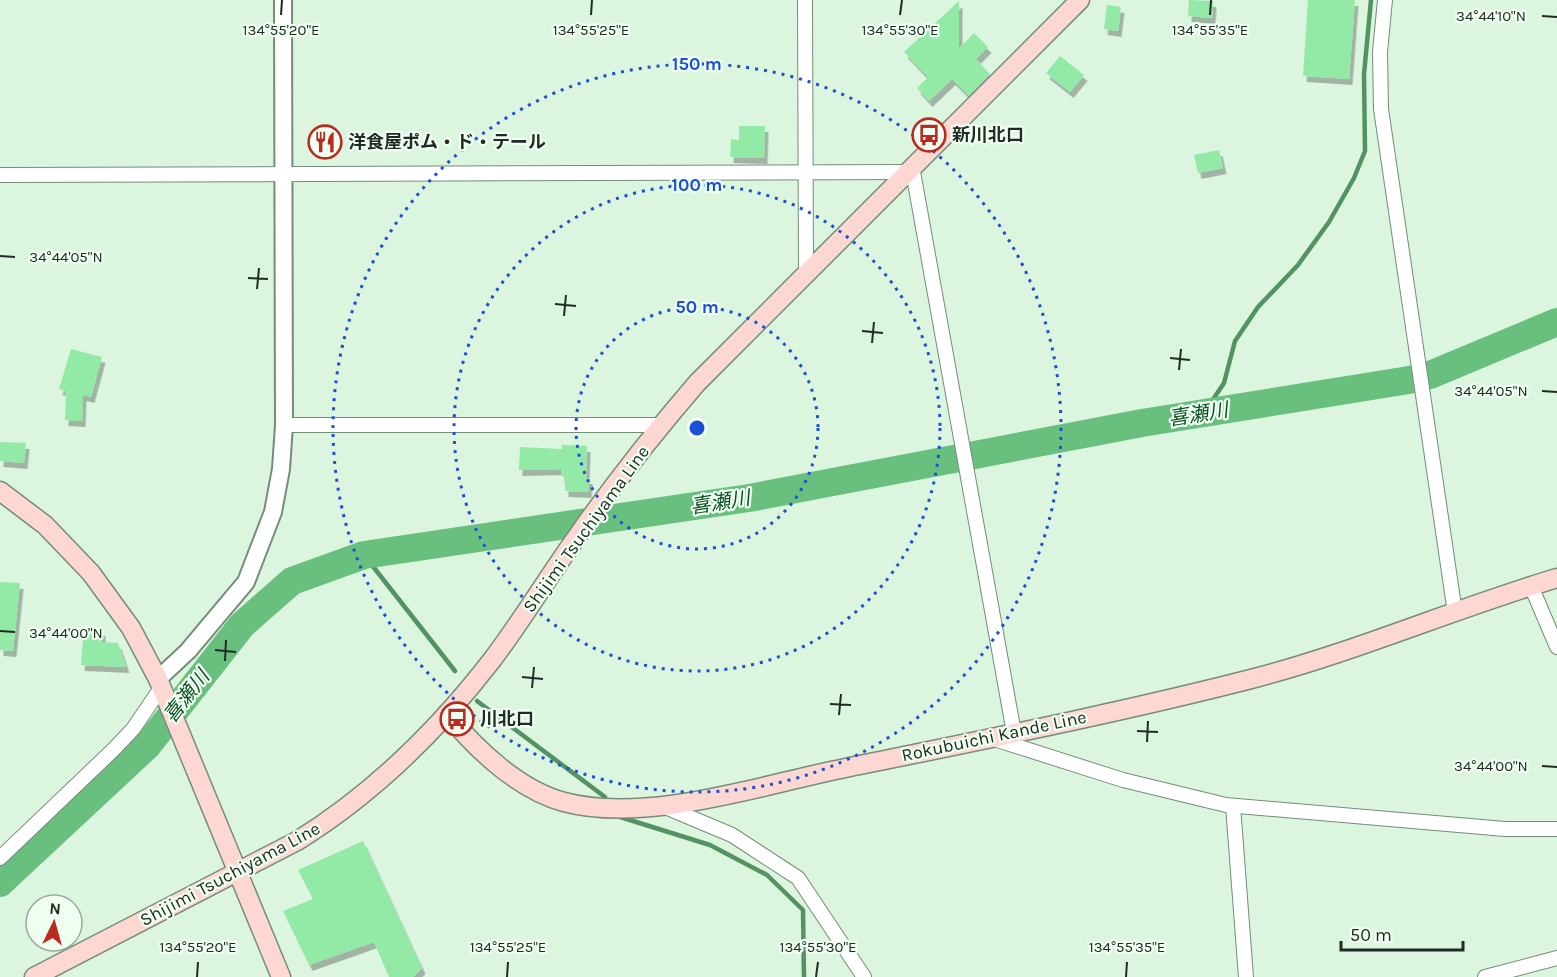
<svg xmlns="http://www.w3.org/2000/svg" width="1557" height="977" viewBox="0 0 1557 977" font-family="Karla,'Noto Sans JP',sans-serif">
  <defs>
    <filter id="shadow"><feDropShadow dx="3.5" dy="6" stdDeviation="0" flood-color="#0004"/></filter>
  </defs>
  <rect width="100%" height="100%" fill="#dbf5df"/>
  <g fill="none" stroke-linecap="round" stroke-linejoin="round">
    <g stroke="#539363" stroke-width="4.5">
      <path d="M1204,413l20,-30 11,-42 23,-34 40,-42 31,-43 25,-44 11,-27 -1,-77 7,-74"/>
      <path d="M364,555l91,116"/>
      <path d="M477,701l128,96"/>
      <path d="M617,816l93,29 57,30 36,35 1,67"/>
    </g>
    <path stroke="#69c07e" stroke-width="28" d="M0,883l147,-137 95,-121 50,-44 72,-26 385,-57 393,-75 267,-43 21,-5 127,-53"/>
  </g>
  <g fill="#92eaa6" filter="url(#shadow)">
    <path d="M1189,0l24,1 -1,17 -24,-2z"/>
    <path d="M1308,0h47l-6,79 -46,-3z"/>
    <path d="M959,1v47l15,-15 14,14 -12,12 14,15 -21,22 -17,-17 -23,22 -12,-13 11,-11 -24,-25z"/>
    <path d="M1107,5l14,2 -3,24 -14,-2z"/>
    <path d="M1060,56l24,19 -14,17 -24,-19z"/>
    <path d="M739,126h26l-1,32 -34,-1 1,-18 8,1z"/>
    <path d="M1219,150l4,18 -25,5 -4,-18z"/>
    <path d="M71,349l31,8 -11,40 -8,-2 -1,26 -17,-1 1,-29 -7,-2z"/>
    <path d="M0,442l26,1 -2,20 -24,-2z"/>
    <path d="M562,445l25,1 -1,32h3l-1,14 -23,-1v-14l-4,-1v-7l-42,1 1,-23 42,2z"/>
    <path d="M0,582l20,1 -7,68 -13,-1z"/>
    <path d="M84,628l18,2v12l16,1 8,24 -45,-2z"/>
    <path d="M363,841l59,127 -9,9h-24l-15,-35 -65,23 -26,-54 30,-12 -15,-29z"/>
  </g>
  <g fill="none" stroke-linecap="round" stroke-linejoin="round">
    <g stroke="#758c79" stroke-width="16">
      <g id="minor">
        <path d="M805,0l1,274"/>
        <path d="M1385,0l-5,52 1,57 74,504"/>
        <path d="M912,166l102,567"/>
        <path d="M0,175l907,-3"/>
        <path d="M284,425h377"/>
        <path d="M1531,586l26,61"/>
        <path d="M991,738l132,42 103,25 279,24h52"/>
        <path d="M663,806l69,29 66,43 66,99"/>
        <path d="M1233,806l13,171"/>
        <path d="M0,858l113,-108 20,-21 28,-41"/>
        <path d="M1485,977l72,-19"/>
      </g>
    </g>
    <g stroke="#758c79" stroke-width="20">
      <path id="tertiary" d="M158,679l30,-28 58,-69 27,-70 8,-43 3,-44 -1,-425"/>
    </g>
    <g stroke="#758c79" stroke-width="21">
      <g id="secondary">
        <path d="M0,491l45,34 46,48 40,55 27,51 123,298"/>
        <path d="M448,715c29,35 71,75 116,87 78,21 189,-14 267,-31 141,-29 284,-57 424,-93 103,-27 201,-70 302,-100"/>
        <path d="M34,977l263,-136c76,-47 140,-110 195,-181 29,-38 54,-80 82,-119 38,-55 80,-108 123,-158l383,-383"/>
      </g>
    </g>
    <use href="#minor" stroke="#fff" stroke-width="14"/>
    <use href="#tertiary" stroke="#fff" stroke-width="16"/>
    <use href="#secondary" stroke="#fdd8d3" stroke-width="18"/>
  </g>
  <path fill="none" stroke="#212b23" stroke-width="2" d="M281,15l1,-15M591,15l1,-15M900,15l2,-15M1210,15l1,-15M1542,16l15,1M0,256l15,1M248,278l20,1M257,289l2,-21M555,304l21,2M564,316l2,-21M862,331l21,2M872,343l2,-21M1170,358l20,2M1179,370l2,-21M1542,391l15,1M0,631l15,1M215,650l21,2M225,661l1,-21M522,677l21,2M532,688l2,-21M830,704l21,1M839,715l2,-21M1137,731l21,1M1147,742l1,-21M1542,766l15,1M197,977l1,-15M507,977l1,-15M816,977l2,-15M1126,977l1,-15"/>
  <g fill="none" stroke="#1d4ed8" stroke-width="3" stroke-dasharray="3 6">
    <circle cx="697" cy="428" r="121"/>
    <circle cx="697" cy="428" r="243"/>
    <circle cx="697" cy="428" r="364"/>
  </g>
  <defs>
    <g id="bus-ring" transform="scale(1.725)"><circle r="9.5" fill="#effff2" stroke="#b92b20" stroke-width="1.5"/><path d="M-5-6H5V4H4V6H2V4H-2V6H-4V4H-5ZM-3.5-4V0h7V-4ZM-3.5 1.2v1.5H-2V1.2ZM2 1.2v1.5H3.5V1.2Z" fill="#b92b20"/></g>
    <g id="restaurant-ring" transform="scale(1.725)"><circle r="9.5" fill="#effff2" stroke="#b92b20" stroke-width="1.5"/><path d="M-5-6h1v4h1v-4h1v4h1v-4h1v5L-1.5 .5V6h-2V.5L-5-1ZM5-6V6H3V1.5H1.5Q1.5-4 5-6Z" fill="#b92b20"/></g>
  </defs>
  <g fill-rule="evenodd">
    <use href="#bus-ring" x="929" y="135"/>
    <use href="#restaurant-ring" x="325" y="142"/>
    <use href="#bus-ring" x="457" y="719"/>
  </g>
  <g text-anchor="middle" stroke-width="4.5" stroke-linejoin="round" paint-order="stroke">
    <g font-size="18" font-weight="bold" fill="#212b23" stroke="#effff2" text-anchor="start">
      <text x="952" y="141">新川北口</text>
      <text x="348" y="148">洋食屋ポム・ド・テール</text>
      <text x="480" y="725">川北口</text>
    </g>
    <g font-size="18" fill="#212b23" stroke="#effff2">
      <text transform="translate(586 529) rotate(-54)" y="6">Shijimi Tsuchiyama Line</text>
      <text transform="translate(994 736) rotate(-12)" y="6">Rokubuichi Kande Line</text>
      <text transform="translate(230 874) rotate(-28)" y="6">Shijimi Tsuchiyama Line</text>
    </g>
    <g font-size="20" font-style="italic" fill="#0c4e24" stroke="#effff2">
      <text transform="translate(1198 414) rotate(-9)" y="7">喜瀬川</text>
      <text transform="translate(720 502) rotate(-9)" y="7">喜瀬川</text>
      <text transform="translate(186 696) rotate(-52)" y="7">喜瀬川</text>
    </g>
  </g>
  <g font-size="15" text-anchor="middle" fill="#212b23" stroke="#effff2" stroke-width="4.5" stroke-linejoin="round" paint-order="stroke">
    <text x="1491" y="21">34°44'10"N</text>
    <text x="281" y="35">134°55'20"E</text>
    <text x="591" y="35">134°55'25"E</text>
    <text x="900" y="35">134°55'30"E</text>
    <text x="1210" y="35">134°55'35"E</text>
    <text x="66" y="262">34°44'05"N</text>
    <text x="1491" y="396">34°44'05"N</text>
    <text x="66" y="638">34°44'00"N</text>
    <text x="1491" y="771">34°44'00"N</text>
    <text x="198" y="952">134°55'20"E</text>
    <text x="508" y="952">134°55'25"E</text>
    <text x="818" y="952">134°55'30"E</text>
    <text x="1127" y="952">134°55'35"E</text>
  </g>
  <circle cx="697" cy="428" r="9" fill="#1d4ed8" stroke="#effff2" stroke-width="3"/>
  <g font-size="18" text-anchor="middle" font-weight="bold" fill="#1d4ed8" stroke="#effff2" stroke-width="4.5" stroke-linejoin="round" paint-order="stroke">
    <text x="697" y="70">150 m</text>
    <text x="697" y="191">100 m</text>
    <text x="697" y="313">50 m</text>
  </g>
  <g transform="translate(54 923) rotate(5)"><circle r="28" fill="#effff2" stroke="#9daa9f" stroke-width="1.5"/>
  <path d="M0-4.5L10 22L0 15L-10 22Z" fill="#b92b20"/>
  <text y="-9" font-size="16" font-weight="bold" text-anchor="middle" fill="#212b23">N</text>
  </g>
  <path d="M1341 941v9h122v-9" fill="none" stroke="#212b23" stroke-width="3"/>
  <text x="1350" y="941" font-size="18" fill="#212b23" stroke="#effff2" stroke-width="4.5" paint-order="stroke">50 m</text>
</svg>
